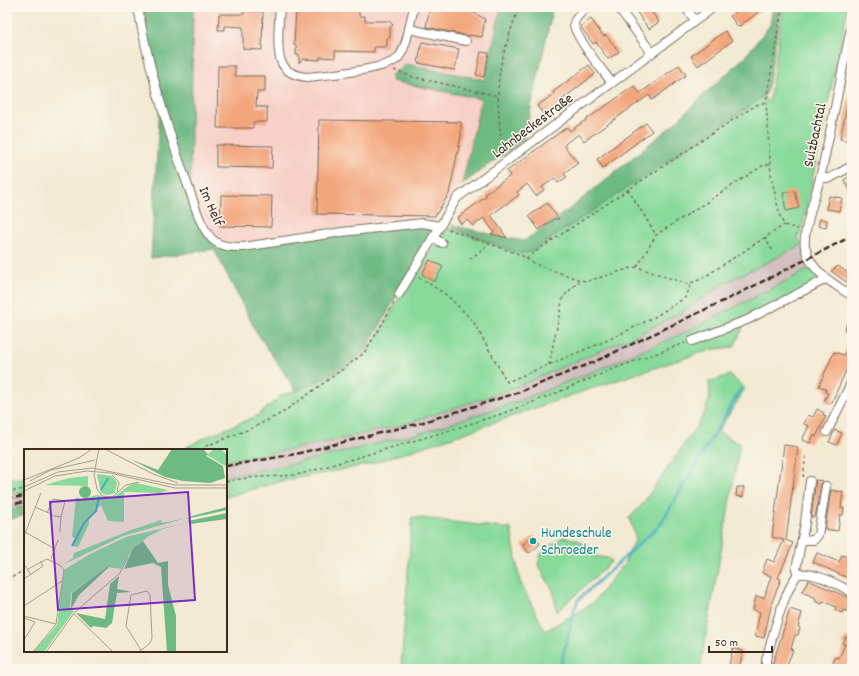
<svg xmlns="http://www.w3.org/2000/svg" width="859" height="676" viewBox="0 0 859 676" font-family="Dekko,sans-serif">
  <rect width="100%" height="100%" fill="#fbf7ec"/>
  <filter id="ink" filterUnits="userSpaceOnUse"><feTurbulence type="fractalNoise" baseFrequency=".025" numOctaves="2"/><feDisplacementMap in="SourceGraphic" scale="8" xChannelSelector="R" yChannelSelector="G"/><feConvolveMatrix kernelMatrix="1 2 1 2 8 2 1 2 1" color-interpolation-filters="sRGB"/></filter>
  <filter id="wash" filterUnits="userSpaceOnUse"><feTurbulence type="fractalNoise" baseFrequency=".012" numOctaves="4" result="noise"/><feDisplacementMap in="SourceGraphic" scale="16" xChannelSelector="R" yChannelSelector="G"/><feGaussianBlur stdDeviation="0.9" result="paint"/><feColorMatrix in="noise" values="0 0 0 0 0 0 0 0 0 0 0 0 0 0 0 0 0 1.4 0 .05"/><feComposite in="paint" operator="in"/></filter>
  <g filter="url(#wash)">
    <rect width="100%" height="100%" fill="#f3ead3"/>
    <path fill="#f7d1c8" d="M193,7h308l-15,74 -79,-17 -16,11 1,6 89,18 -19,86 -8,7 -22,35 -160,19 -62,-5 -20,-45z"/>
    <g fill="#d2bfc0">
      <path d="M802,245l11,22 -131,67 -85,36 -78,31 -95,31 -126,31 -72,13v-15l47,-8 69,-14 63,-15 104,-34 128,-55 43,-22 45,-30z"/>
      <path d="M25,492v15l-18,2v-14z"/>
    </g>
    <g fill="#88da9b" stroke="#62825c">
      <path d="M783,7h65l-47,227 -4,1 5,10 -77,38 -45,30 -43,22 -128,55 -104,34 -63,15 -69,14 -47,8v-11h-45l25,-13 51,-21 25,-21 14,-4 44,-21h4l20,-17 16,-21 21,-37 14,-22 33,-45 70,25 90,-53 155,-104 6,7z"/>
      <path d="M813,267l4,9 -2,8 -70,39 -11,24 -19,2 -24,7 -113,37 -119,42 -92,30 -89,17 -52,15v-21l72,-13 126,-31 95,-31 78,-31 85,-36z"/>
      <path d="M730,375l15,14 -27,43 22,12 -40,225h-299l11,-152 99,12 9,53 25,49 48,-28 31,-39 12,-26 -7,-20 12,-12 55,-79 9,-15 5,-15 -1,-15z"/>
      <path d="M7,478h18v14l-18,3z"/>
      <path d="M563,537c18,2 20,5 31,19l13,2 5,3 -55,51 -4,-22 -15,-25 3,-11 10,-9z"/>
    </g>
    <g fill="#6eba83" stroke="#547250">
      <path d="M138,7h55l-3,189 8,25 23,26 185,-21 26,1 -22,45 -33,59 -14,21 -21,17 -46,22 -40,-60 -42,-82 -63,9 9,-155z"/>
      <path d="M501,7h52l-29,133 -43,30 -19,15 19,-86 -89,-18 -1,-6 9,-5 6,-6 79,16z"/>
      <path d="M773,7h8l-14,86 -17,13 -219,146 -13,1 -65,-25 -1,-3 50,12 22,4 47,-33 103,-84 26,-26 21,-19 24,-22 25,-32z"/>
      <path d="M22,507l1,9 -16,4v-10z"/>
    </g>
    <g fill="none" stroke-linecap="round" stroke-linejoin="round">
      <path stroke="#45aec4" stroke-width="2.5" d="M560,669l14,-59 4,-10 82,-75 81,-136"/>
    </g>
    <g id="blocks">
      <g fill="#f3a57b">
        <path d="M296,7h63v9h6v5h24l4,4 -3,2v11h-3v7l-2,2h-11v5l-39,-1v7l-15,-1v3l-17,-1 -4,4v-8h-3v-9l-2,-1z"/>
        <path d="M430,7h45l-1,6 11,6 -3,18 -13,-2v1l-43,-9z"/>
        <path d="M633,7h15l11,15 -10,7z"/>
        <path d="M743,7h14l3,4 -22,16 -8,-11z"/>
        <path d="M244,11h19l-1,39 -19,-1v-22l-18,-1v4h-7l1,-16h25z"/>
        <path d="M591,19l12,17 3,-1 13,17 -11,7 -12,-17 -3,2 -12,-17z"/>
        <path d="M725,31l7,10 -34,25 -7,-10z"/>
        <path d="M422,42l37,7 -4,21 -37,-7z"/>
        <path d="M481,52l8,1 -5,24 -8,-2z"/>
        <path d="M589,65l6,9 -35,27 2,3 -17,12 -8,-10 17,-12 -1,-2z"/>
        <path d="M679,65l7,10 -34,25 -3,-5 -65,46 -5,-7 -13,9 -2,3 14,17 -14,11 3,3 -9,6 -3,-5 -13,9 2,3 -8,6 -9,-12 -10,8 2,3 -28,20 16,23 -16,-4 3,-2 -10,-14 -11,8 -6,-6 -6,4 -4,-6 30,-22 -2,-2 25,-18 -3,-5 60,-44 3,4 64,-45 6,7z"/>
        <path d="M218,66h17v10h30v16h-8l-1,15h11v15h-14v6h-36z"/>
        <path d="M849,98l3,1v42l-12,-2z"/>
        <path d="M319,120l142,2v14l-12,58 -14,22 -118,-2z"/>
        <path d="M646,123l6,8 -49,37 -6,-9z"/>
        <path d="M216,145l57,1 -1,22 -56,-1z"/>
        <path d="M852,175v19l-8,-14z"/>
        <path d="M795,191l4,17 -13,3 -3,-18z"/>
        <path d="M221,195l51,1 -1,31 -51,-1z"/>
        <path d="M829,196l13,2 -3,13 -13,-2z"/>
        <path d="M547,203l12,16h-5l-15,11 -10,-14z"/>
        <path d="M820,219l7,1 -1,8 -8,-2z"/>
        <path d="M430,260l13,7 -9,15 -12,-8z"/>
        <path d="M838,266l14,10v10l-21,-15z"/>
        <path d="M852,313v20l-8,-3z"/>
        <path d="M852,336v21l-21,47 -7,-3 4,-8 -3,-1 1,-3 -7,-3 15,-34 10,3z"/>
        <path d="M817,409l7,4 -1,2 3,1 -10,21 -2,-2 -4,8 -8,-3 7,-14 -5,-2 4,-9 5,2z"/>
        <path d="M835,430l7,3 -5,12 -8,-3z"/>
        <path d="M784,445l14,2 -12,93 7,3 -15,35 3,1 -9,23 -8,36 -9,-2 5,-24 -7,-2 3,-14 8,2 7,-22 -9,-3 5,-14 7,3 10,-22 -12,-3z"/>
        <path d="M816,480l7,1 -2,4 -6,32h-4z"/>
        <path d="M737,487h7l-1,10 -7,-1z"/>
        <path d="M831,490l12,2 -2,16h3l-1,7h-3l-2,16 -13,-2z"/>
        <path d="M534,536l6,8 -11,9 -7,-8z"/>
        <path d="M817,553l22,9 3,-7 10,4v21l-39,-18z"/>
        <path d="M808,580l44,19v14l-9,-3 -1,3 -7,-3 1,-3 -13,-6 -1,3 -7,-3 1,-3 -14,-6z"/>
        <path d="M790,609l12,4 -4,14 2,1 -2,7h-3l-4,14h2l-7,20h-4l-10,-3z"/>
        <path d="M852,631v30l-4,8h-14l2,-4 -3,-1 1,-4 2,-3 3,1 6,-13 -3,-2 4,-6 3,1z"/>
        <path d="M733,648l10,3 -4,18h-11z"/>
      </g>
    </g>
  </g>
  <g filter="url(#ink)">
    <use href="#blocks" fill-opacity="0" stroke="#7b6d5d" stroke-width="1"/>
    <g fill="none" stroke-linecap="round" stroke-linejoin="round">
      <g stroke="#7b6d5d" stroke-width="10">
        <g id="minor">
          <path d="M138,7c10,61 29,121 50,179 6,16 12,41 24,53 8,8 21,8 31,8l99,-15 80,-9 18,3"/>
          <path d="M280,7c-1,13 -4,43 1,54 4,11 16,15 26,16 19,-2 77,-7 90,-18 10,-9 13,-38 17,-52"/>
          <path d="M588,7c-5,4 -13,10 -14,16 -1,12 30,49 38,60"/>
          <path d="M618,7l34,46"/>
          <path d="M685,7l10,13"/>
          <path d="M852,23c-11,51 -20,104 -32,155 -4,17 -18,54 -15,69 6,25 27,36 47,49"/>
          <path d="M409,29l57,12"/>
          <path d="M820,178h10l22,-12"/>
          <path d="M433,237l9,6"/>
          <path d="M399,294l58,-96 257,-191"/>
          <path d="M692,341l55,-21 79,-41"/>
          <path d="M827,432l25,-51"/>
          <path d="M803,540h11l4,-5 8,-49"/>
          <path d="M798,574l-2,-5 9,-46 5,-42"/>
          <path d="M766,669v-9c6,-22 18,-69 32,-86 18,-2 38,10 54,18"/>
        </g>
      </g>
      <g stroke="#7b6d5d" stroke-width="1.5" stroke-dasharray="3 3" stroke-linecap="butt">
        <path d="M782,7l-16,95 5,74 9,40 4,9 14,4"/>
        <path d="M394,70l19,7 86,19"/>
        <path d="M502,154c-1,-27 -7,-57 -2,-84 4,-22 12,-43 19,-63"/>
        <path d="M628,189l28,46"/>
        <path d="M448,229l73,26 14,9 45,16 8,1 43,-13 6,-1 50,17 12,-4 10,-6 75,-49"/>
        <path d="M765,237l7,13"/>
        <path d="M526,258l193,-129 37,-24 10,-3"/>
        <path d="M470,259l19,-15"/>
        <path d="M637,267l19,-32 106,-69 8,-2"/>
        <path d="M419,277l29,19 25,25 34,61 101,-42 45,-22 33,-21 5,-14"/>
        <path d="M549,365l14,-68 16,-16"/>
        <path d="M201,450l5,-4 46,-18 30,-15 61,-44 21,-16 14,-22 17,-30"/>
        <path d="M803,477l3,-22"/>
        <path d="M226,482c24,-7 51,-4 75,-8l150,-44 50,-16 48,-18 64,-27 72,-26"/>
        <path d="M7,492l18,-3"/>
        <path d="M7,580l18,-10"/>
      </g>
      <use href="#minor" stroke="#fff" stroke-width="8"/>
      <g stroke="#3b2a1e" stroke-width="2.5" stroke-dasharray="6 3" stroke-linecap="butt">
        <path d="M226,466l70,-12 124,-31 97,-30 77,-31 140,-66 118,-60"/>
        <path d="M7,499l18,-3"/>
        <path d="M7,505l18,-3"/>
      </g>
    </g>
  </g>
  <circle fill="#0f9aa8" stroke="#fbf7ec" stroke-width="1.5" cx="533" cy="541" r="4"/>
  <g text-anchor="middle" stroke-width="3" stroke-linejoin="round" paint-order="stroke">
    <g font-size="15" fill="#3b2a1e" stroke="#fbf7ec">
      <text transform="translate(532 125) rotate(-37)" y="5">Lahnbeckestraße</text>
      <text transform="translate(814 135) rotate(-78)" y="5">Sulzbachtal</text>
      <text transform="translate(212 206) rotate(66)" y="5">Im Helf</text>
    </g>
    <g font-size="15" fill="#0d838f" stroke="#fbf7ec" text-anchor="start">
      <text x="541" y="537">Hundeschule<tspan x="541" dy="17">Schroeder</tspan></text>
    </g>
  </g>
  <g transform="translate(24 449)">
    <rect width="203" height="203" fill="#f3ead3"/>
    <path d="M190,0h7l6,6v12l-20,-12zM73,25l15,2 5,6 -2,11 -7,2 -7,-2zM64,27v10l-43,-1 24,-7zM112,34l32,7 -8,3 -36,-1v30l-16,-1 -7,-16 -12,12v7l-11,23 -6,-1 4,-7 -4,-2 4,-40 5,2 16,-4 15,3 18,-13zM162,69l-63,18 -61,29 11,-7 1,-5 57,-23 30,-10 1,3zM165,73l-26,7 -14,7 -16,12 -12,21 -13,-3 -37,27 -1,15 4,3 -30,41h-11l24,-27 7,-55 26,-16 36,-17z" fill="#88da9b"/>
    <path d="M148,0h31l5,5 -2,2 17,10 2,12 -15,5 -27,-2 -18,-4 -35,-18 28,11zM55 43a6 6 0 1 1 12 0a6 6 0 1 1-12 0ZM203,58v3l-41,9 6,-3zM203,64v6l-37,5 -2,-3zM119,92l15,22 10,-2v24l8,31v36h-9l-6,-85 -8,-4 -29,6 9,-21zM84,117l12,3 -11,-2 -30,28 -8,14 1,-16zM95,127l-2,13 15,3 -15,1 -5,30 -6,5 -13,-2 -2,2 -15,-15 29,6 5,-35z" fill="#6eba83"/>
    <path fill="none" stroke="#45aec4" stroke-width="2" d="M77,41l7,-12M48,97l12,-23 12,-12 3,-14"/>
    <path fill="none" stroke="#a99d8b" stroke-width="1" d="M75,0l-5,25 3,15 5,7 10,1 14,-12 13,-3M81,0l48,25 25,9M88,26l7,7 -2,10M0,31l55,-22 13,-9M6,32l21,-11 44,-10M0,38l34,-15 34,-4 83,17h52M0,42l31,-15 32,-5 23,2 65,15h52M11,58l16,7 3,2 7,1 4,-16 -12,-2 -6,14M1,83l30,17M36,83l1,-15M0,87l17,-43M27,110l7,-19M0,115l7,11M4,120l19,-10 13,6 4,5 -8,54 -23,28M0,130l19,-13 -3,-5M0,157l38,-25M50,165l39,38M0,167l32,8M0,169l11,4 -11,18M22,203l29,-40 45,-39 8,-16M114,203l5,-3 7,-6 2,-5 -2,-43 -3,-4 -16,4 -5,31 15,24"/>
    <path fill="#7b2cbf" fill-opacity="0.15" stroke="#7b2cbf" stroke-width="2" d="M164,43l7,108 -137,10 -8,-108z"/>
    <rect width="203" height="203" fill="none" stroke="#3b2a1e" stroke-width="2"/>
  </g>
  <rect width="859" height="676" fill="none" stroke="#fbf7ec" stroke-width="24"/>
  <path d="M709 646v6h63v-6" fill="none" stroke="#3b2a1e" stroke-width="2"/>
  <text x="715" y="646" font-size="12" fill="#3b2a1e" stroke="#fbf7ec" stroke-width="3" paint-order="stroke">50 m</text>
</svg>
